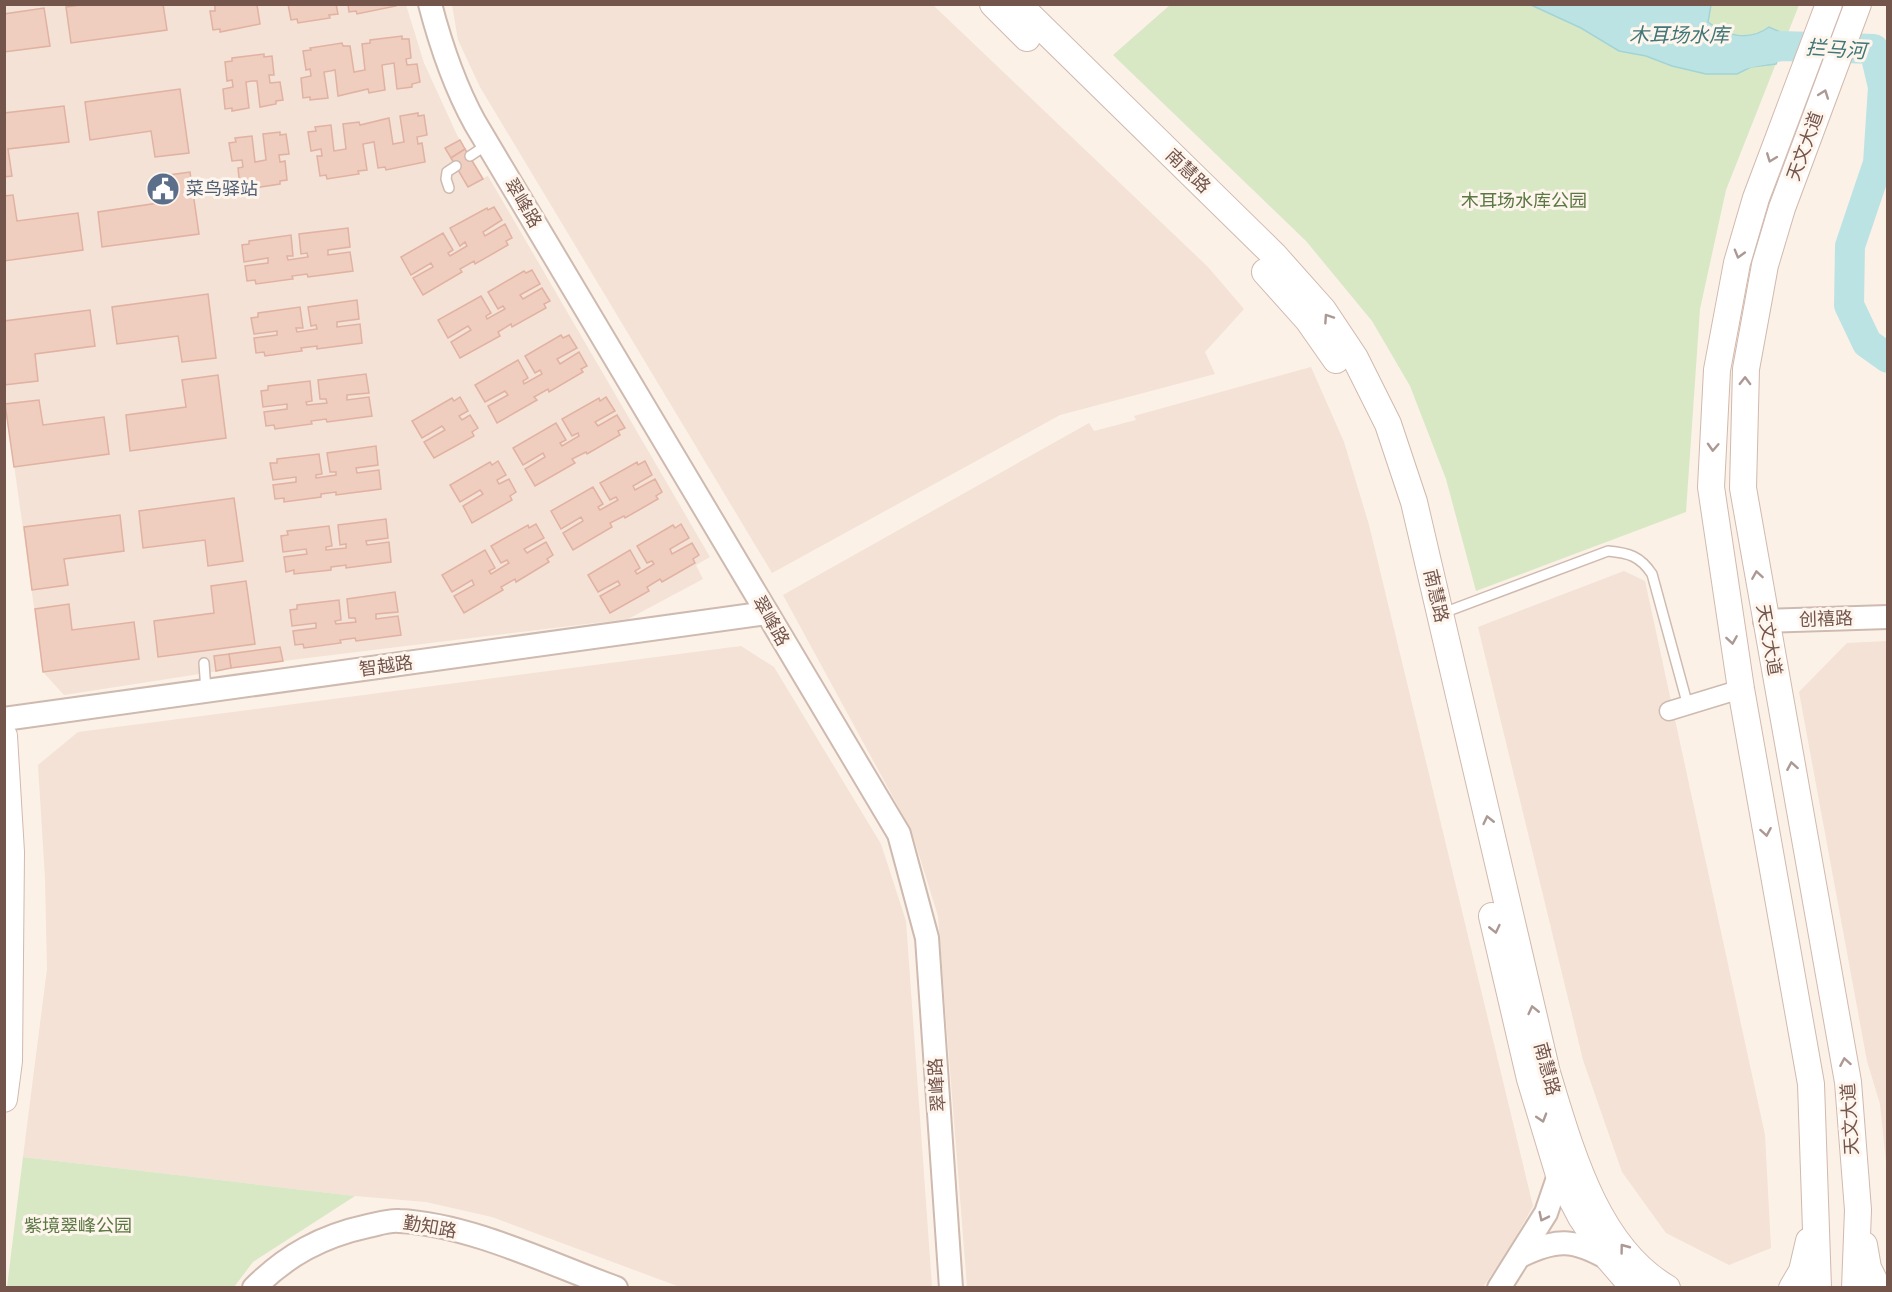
<svg xmlns="http://www.w3.org/2000/svg" width="1892" height="1292" viewBox="0 0 1892 1292" font-family="'DM Sans','Noto Sans SC',sans-serif">
  <rect width="100%" height="100%" fill="#fbf1e7"/>
  <g fill="#f3e2d5">
    <path d="M4,5h402l18,58 33,72 26,43 5,-2 222,381 -14,8 7,14 -75,40 -345,42 -219,34 -21,-23 -38,-272z"/>
    <path d="M452,5h481l275,262 36,42 -39,43 10,22 -155,41 -288,158 -292,-486 -22,-47z"/>
    <path d="M1311,367l33,75 25,83 164,681 -25,45 -25,36h-516l-29,-371 -26,-84 -129,-237 306,-172 5,8 42,-11 -2,-4z"/>
    <path d="M1624,571l21,10 120,554 6,113 -42,17 -63,-32 -44,-61 -39,-112 -105,-433z"/>
    <path d="M1887,641h1l-1,531 -7,-68 -13,-43 -68,-369 48,-49z"/>
    <path d="M741,646l33,21 107,177 25,77 26,366h-252l-188,-70 -66,-15 -71,-6 -332,-39 24,-188 -2,-91 -7,-113 40,-33z"/>
  </g>
  <g fill="#d8e8c5">
    <path d="M1170,5h629l-73,185 -26,119 -14,203 -210,79 -30,-112 -36,-93 -38,-65 -66,-80 -193,-186z"/>
    <path d="M23,1157l332,39 -102,66 -19,25h-227z"/>
  </g>
  <path fill="#bce3e4" stroke="#a2d4d5" stroke-width="1.5" d="M1531,5h180l-3,17c18,14 41,20 61,5l18,8 -11,29 -25,3 -14,7h-31l-34,-8 -26,-10 -27,-5 -38,-23z"/>
  <g fill="none" stroke-linecap="round" stroke-linejoin="round">
    <path stroke="#bce3e4" stroke-width="30" d="M1742,54l39,-8 93,3 9,38 -5,76 -28,83 -1,59 18,38 21,15"/>
  </g>
  <g fill="#efcdbf" stroke="#e1b1a1" stroke-width="1.5">
    <path d="M87,4h76l4,26 -96,13 -5,-36z"/>
    <path d="M215,4l42,1 3,19 -40,8v-3l-7,1 -3,-19h5z"/>
    <path d="M288,4h48l2,10 -9,1 1,3 -32,5 -1,-4 -6,1z"/>
    <path d="M348,4h48v2l-39,8 -1,-3 -7,1z"/>
    <path d="M44,8l6,38 -46,6v-38z"/>
    <path d="M402,36v3h7l2,19 -5,1 1,6 10,-1 3,18 -8,2v3l-15,2 -3,-26 -12,2 3,25 -16,3 -1,-4 -30,7 -3,-26 -5,1 -6,1 4,26 -18,2v-3l-7,1 -2,-20 10,-2 -1,-7 -4,1 -3,-19 8,-1 -1,-2 32,-5 1,3h7l4,26 11,-2 -3,-26 8,-1v-3z"/>
    <path d="M264,54v3l8,-1 2,19h-5l1,8 10,-1 3,18 -7,1v3l-16,3 -3,-26h-5l-6,1 3,26 -17,3v-3l-7,1 -2,-20 10,-2 -1,-7 -5,1 -2,-19 7,-1v-3z"/>
    <path d="M180,89l9,64 -34,4 -4,-26 -61,9 -5,-38z"/>
    <path d="M64,106l5,36 -61,7 4,27 -8,1v-64z"/>
    <path d="M418,113v3l6,-1 3,20 -10,2 1,7 4,-1 3,19 -39,8 -1,-3 -7,1 -4,-26 -11,2 4,26 -9,1 1,3 -32,5 -1,-4 -6,1 -3,-20h5l-1,-7 -10,2 -3,-19 8,-1 -1,-4 16,-2 3,26 12,-2 -3,-25 16,-2 1,3 29,-7 4,26 11,-2 -4,-26z"/>
    <path d="M280,132v3l6,-1 3,20 -10,1 1,7 5,-1 2,19 -7,1v3l-32,5v-3l-8,1 -2,-19 5,-1 -1,-7 -10,1 -3,-18 7,-1 -1,-4 17,-2 3,26 11,-2 -3,-26z"/>
    <path d="M460,140l5,9 -14,9 -6,-10z"/>
    <path d="M465,149l18,30 -15,8 -17,-29z"/>
    <path d="M190,172l9,62 -97,13 -4,-35 60,-9 -4,-26z"/>
    <path d="M13,195l4,26 61,-8 5,37 -79,11v-65z"/>
    <path d="M494,207l8,13 -19,12 2,4 20,-12 7,14 -6,3 2,4 -33,19 -1,-3 -14,8 2,3 -39,23 -10,-17 20,-11 -2,-4 -20,12 -10,-18 42,-24 10,17 -5,3 2,3 17,-10 -2,-4 -5,4 -10,-18 37,-20 1,2z"/>
    <path d="M348,228l2,19 -22,3v5l22,-3 3,19 -45,6 -1,-3 -15,2 1,3 -37,5 -1,-4 -8,1 -2,-15 23,-3v-5l-24,4 -2,-17 7,-1v-3l42,-6 2,21h-6l1,4 20,-3 -1,-4 -6,1 -2,-20z"/>
    <path d="M532,270l8,14 -20,11 3,4 19,-11 8,13 -6,3 2,4 -34,19 -1,-3 -13,8 2,4 -40,22 -9,-16 20,-12 -3,-4 -20,12 -10,-18 43,-24 10,17 -5,3 1,3 18,-10 -2,-3 -5,3 -10,-17 36,-21 2,2z"/>
    <path d="M208,294l8,64 -34,4 -4,-26 -61,8 -5,-37z"/>
    <path d="M357,300l2,19 -22,3v5l23,-3 2,19 -45,6v-3l-16,2 1,3 -37,5 -1,-4 -8,1 -2,-15 23,-3v-4l-23,3 -3,-16 7,-1v-4l42,-6 3,21h-7l1,4 20,-3 -1,-4 -5,1 -3,-19z"/>
    <path d="M90,310l5,36 -60,8 3,27 -34,4v-64z"/>
    <path d="M561,335l2,3 6,-3 8,13 -20,11 3,5 19,-12 8,14 -6,3 2,3 -34,20 -1,-3 -14,8 3,3 -40,23 -9,-17 20,-11 -3,-4 -20,11 -10,-17 43,-25 10,18 -5,3 1,3 18,-10 -2,-4 -5,3 -10,-17z"/>
    <path d="M366,374l3,19 -22,2v5l22,-3 3,19 -45,6 -1,-3 -15,2 1,3 -37,5 -1,-4 -8,1 -2,-14 23,-3v-5l-24,3 -2,-16 7,-1v-4l42,-5 2,20 -6,1 1,3 20,-2 -1,-4h-6l-2,-19z"/>
    <path d="M218,375l8,63 -96,13 -4,-36 60,-8 -4,-27z"/>
    <path d="M460,397l8,14 -9,5 3,4 8,-5 8,13 -6,4 2,4 -40,22 -10,-16 21,-12 -3,-4 -20,12 -10,-17 40,-23 2,3z"/>
    <path d="M606,397l9,14 -20,11 3,4 19,-11 8,13 -7,3 2,4 -33,19 -1,-2 -14,7 3,4 -40,23 -10,-17 20,-12 -2,-4 -20,12 -10,-17 43,-25 10,17 -6,3 2,3 17,-10 -1,-3 -6,3 -10,-17 37,-21 1,3z"/>
    <path d="M39,400l4,25 61,-8 5,37 -95,13 -9,-63z"/>
    <path d="M376,446l2,19 -22,3 1,5 22,-3 2,19 -45,6v-3l-15,2v3l-37,5v-4l-9,1 -2,-14 23,-3v-5l-23,3 -3,-17h7v-4l42,-5 3,20 -6,1v3l20,-3v-3h-6l-3,-19z"/>
    <path d="M498,461l8,14 -9,5 2,4 10,-5 7,13 -6,4 2,4 -40,23 -9,-17 20,-12 -3,-4 -20,12 -10,-17 40,-23 2,3z"/>
    <path d="M645,461l7,14 -19,11 2,4 20,-11 7,13 -6,4 2,3 -33,19 -1,-2 -14,7 2,4 -39,23 -10,-17 20,-12 -2,-4 -20,12 -10,-18 42,-24 10,17 -5,3 2,3 18,-10 -2,-3 -6,3 -10,-17 37,-21 1,3z"/>
    <path d="M234,498l9,63 -35,5 -3,-26 -62,8 -4,-37z"/>
    <path d="M120,515l4,36 -60,8 4,26 -36,5 -8,-63z"/>
    <path d="M386,519l2,19 -22,3 1,4 22,-3 2,20 -45,6v-3l-15,2v3l-37,4v-4l-8,2 -2,-15 23,-3 -1,-5 -23,3 -2,-16 7,-1 -1,-4 42,-5 3,20 -6,1v3l20,-2v-4l-6,1 -2,-20z"/>
    <path d="M536,524l8,14 -20,11 3,4 19,-11 7,13 -6,4 2,3 -33,20 -1,-3 -14,8 2,3 -39,23 -10,-17 20,-11 -2,-5 -20,12 -10,-17 43,-25 10,18 -6,3 2,3 18,-11 -2,-3 -6,3 -10,-17 37,-21 1,3z"/>
    <path d="M681,524l8,14 -19,11 2,5 20,-11 7,12 -6,4 2,4 -33,19 -2,-3 -13,8 2,4 -39,22 -10,-17 20,-11 -2,-4 -20,11 -10,-17 42,-25 10,18 -5,3 2,3 17,-10 -2,-3 -5,2 -10,-17 36,-21 2,3z"/>
    <path d="M246,581l9,63 -97,13 -4,-36 60,-8 -3,-27z"/>
    <path d="M395,592l3,20 -22,2v5l22,-3 3,19 -45,6 -1,-3 -15,2 1,3 -37,5 -1,-4 -8,1 -2,-14 23,-3v-5l-24,3 -2,-16 7,-1v-4l42,-5 2,20 -6,1 1,3 20,-2 -1,-4h-6l-2,-19z"/>
    <path d="M69,604l3,26 62,-8 5,37 -96,13 -8,-63z"/>
    <path d="M280,647l3,14 -52,7 -2,-14z"/>
    <path d="M229,654l2,14 -15,3 -2,-15z"/>
  </g>
  <g fill="none" stroke-linecap="round" stroke-linejoin="round">
    <g stroke="#cfbab0" stroke-width="12">
      <g id="service">
        <path d="M470,156l18,-12"/>
        <path d="M449,188l-3,-9 1,-7 9,-6"/>
        <path d="M1443,613l165,-62c21,2 32,5 44,23l36,132"/>
        <path d="M204,663l2,28"/>
      </g>
    </g>
    <g stroke="#cfbab0" stroke-width="21">
      <path id="minor" d="M1669,711l72,-22"/>
    </g>
    <g stroke="#cfbab0" stroke-width="26">
      <g id="tertiary">
        <path d="M430,4c11,42 24,81 45,119l424,711 28,104 24,350"/>
        <path d="M1765,621l123,-4"/>
        <path d="M4,719l763,-106"/>
        <path d="M1520,1256c37,-18 54,-17 89,3"/>
        <path d="M254,1288c33,-33 68,-52 114,-62 10,-2 21,-6 31,-5 70,3 151,43 217,67"/>
        <path d="M1499,1288l47,-75 13,-38"/>
      </g>
    </g>
    <g stroke="#d1b9ae" stroke-width="28">
      <g id="secondary">
        <path d="M993,4l34,34"/>
        <path d="M1018,4l256,251 49,55 32,48 33,66 26,78 133,571c23,74 48,173 120,215"/>
        <path d="M1265,272l43,48 28,40"/>
        <path d="M4,736l7,116 -2,209 -5,38"/>
        <path d="M1492,916l38,163 29,96 22,42 28,42 25,29"/>
        <path d="M1864,1245l4,23 10,20"/>
        <path d="M1792,1288l10,-17 7,-30"/>
        <path d="M1818,1288l-7,-204 -70,-395 -30,-202 6,-117 20,-107 19,-65 73,-194"/>
        <path d="M1855,1288l3,-78 -10,-128 -105,-594 3,-119 19,-104 17,-57 76,-204"/>
      </g>
    </g>
    <use href="#service" stroke="#fff" stroke-width="9"/>
    <use href="#minor" stroke="#fff" stroke-width="18"/>
    <use href="#tertiary" stroke="#fff" stroke-width="22"/>
    <use href="#secondary" stroke="#fff" stroke-width="26"/>
  </g>
  <defs><path id="oneway-chevron" d="M-2-3.5L2.5 0L-2 3.5" fill="none" stroke-width="1.6" stroke-linecap="round" stroke-linejoin="round" transform="scale(1.5)"/></defs>
  <g stroke="#ac9994">
    <use href="#oneway-chevron" transform="translate(1824 94) rotate(-70)"/>
    <use href="#oneway-chevron" transform="translate(1771 158) rotate(111)"/>
    <use href="#oneway-chevron" transform="translate(1739 254) rotate(106)"/>
    <use href="#oneway-chevron" transform="translate(1328 318) rotate(-124)"/>
    <use href="#oneway-chevron" transform="translate(1745 381) rotate(-89)"/>
    <use href="#oneway-chevron" transform="translate(1713 447) rotate(93)"/>
    <use href="#oneway-chevron" transform="translate(1757 575) rotate(-99)"/>
    <use href="#oneway-chevron" transform="translate(1732 640) rotate(81)"/>
    <use href="#oneway-chevron" transform="translate(1792 766) rotate(-100)"/>
    <use href="#oneway-chevron" transform="translate(1488 820) rotate(-103)"/>
    <use href="#oneway-chevron" transform="translate(1766 832) rotate(80)"/>
    <use href="#oneway-chevron" transform="translate(1495 929) rotate(77)"/>
    <use href="#oneway-chevron" transform="translate(1533 1010) rotate(-103)"/>
    <use href="#oneway-chevron" transform="translate(1845 1062) rotate(-100)"/>
    <use href="#oneway-chevron" transform="translate(1542 1118) rotate(73)"/>
    <use href="#oneway-chevron" transform="translate(1543 1217) rotate(116)"/>
    <use href="#oneway-chevron" transform="translate(1624 1248) rotate(-127)"/>
  </g>
  <defs>
    <g id="civic-disc" transform="scale(1.725)"><circle r="9.5" fill="#5c6f8a" stroke="#fef5ed"/><path d="M-.6-6.5H3V-4.5H.6V-3L4-1V1h2V6H-6V1h2V-1L-.6-3ZM-1.2 2.5V6h2.4V2.5Z" fill="#fff"/></g>
  </defs>
  <g fill-rule="evenodd">
    <use href="#civic-disc" x="163" y="189"/>
  </g>
  <g text-anchor="middle" stroke-width="6" stroke-linejoin="round" paint-order="stroke">
    <g font-size="18" fill="#74554c" stroke="#fef5ed">
      <text transform="translate(1805 146) rotate(-70)" y="6">天文大道</text>
      <text transform="translate(1188 171) rotate(44)" y="6">南慧路</text>
      <text transform="translate(523 203) rotate(59)" y="6">翠峰路</text>
      <text transform="translate(1436 596) rotate(77)" y="6">南慧路</text>
      <text transform="translate(1826 619) rotate(-2)" y="6">创禧路</text>
      <text transform="translate(771 621) rotate(60)" y="6">翠峰路</text>
      <text transform="translate(1769 640) rotate(80)" y="6">天文大道</text>
      <text transform="translate(386 666) rotate(-8)" y="6">智越路</text>
      <text transform="translate(1547 1069) rotate(75)" y="6">南慧路</text>
      <text transform="translate(937 1085) rotate(-94)" y="6">翠峰路</text>
      <text transform="translate(1850 1119) rotate(-93)" y="6">天文大道</text>
      <text transform="translate(430 1227) rotate(10)" y="6">勤知路</text>
    </g>
    <g font-size="18" fill="#4e5e75" stroke="#fef5ed" text-anchor="start">
      <text x="186" y="195">菜鸟驿站</text>
    </g>
    <g font-size="18" fill="#5b7844" stroke="#fef5ed">
      <text x="1524" y="207">木耳场水库公园</text>
      <text x="78" y="1232">紫境翠峰公园</text>
    </g>
    <g font-size="20" font-style="italic" fill="#407678" stroke="#fef5ed">
      <text x="1679" y="42">木耳场水库</text>
      <text transform="translate(1836 49) rotate(4)" y="7">拦马河</text>
    </g>
  </g>
  <rect width="1892" height="1292" fill="none" stroke="#74554c" stroke-width="12"/>
</svg>
